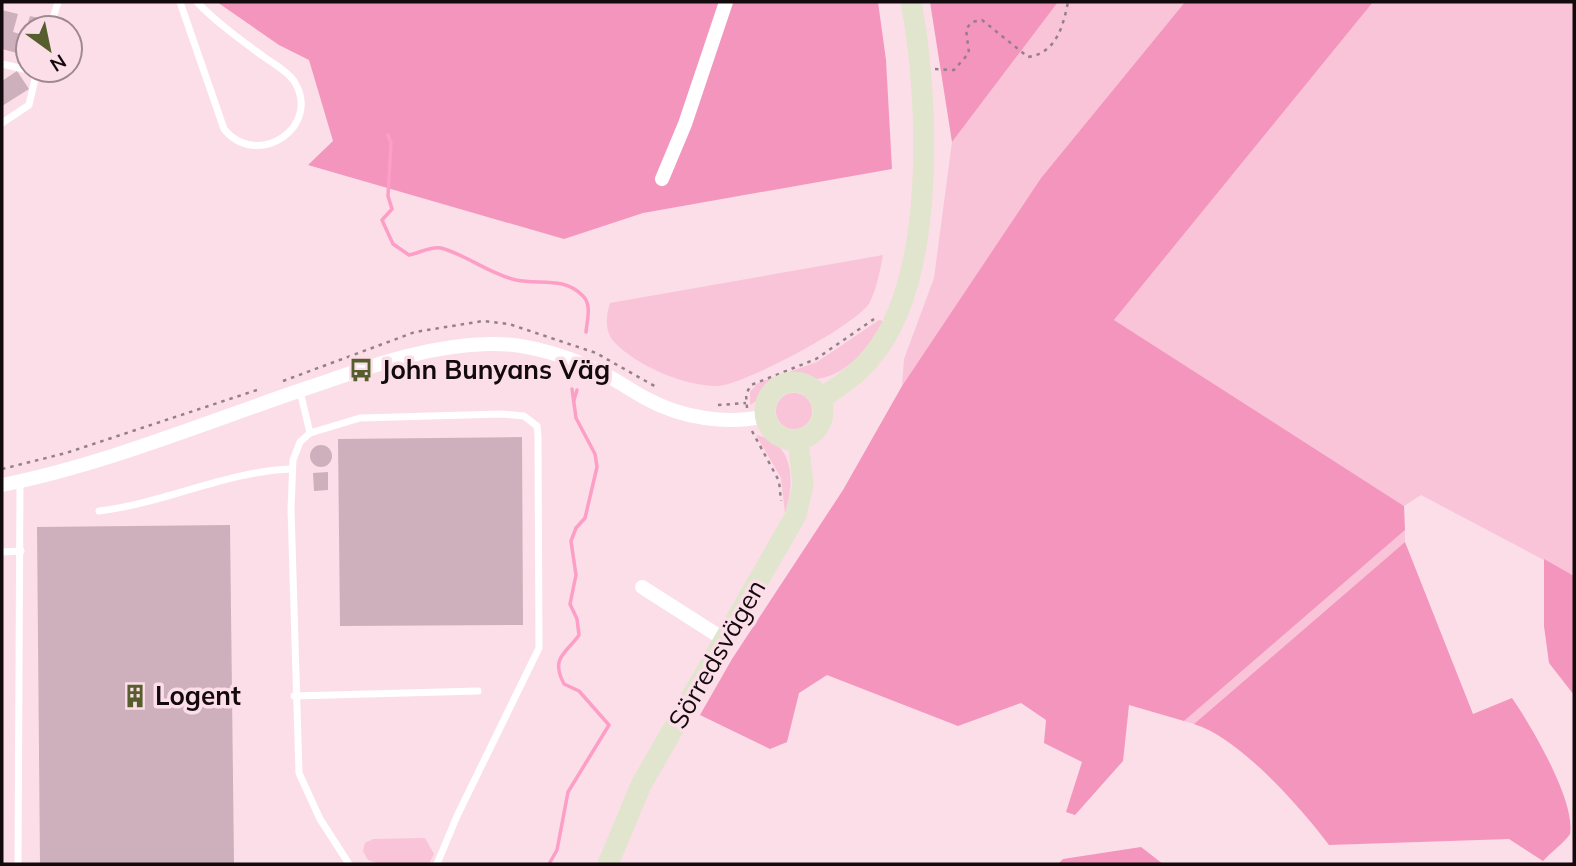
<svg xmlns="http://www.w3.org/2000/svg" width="1576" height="866" viewBox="0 0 1576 866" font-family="Mulish,sans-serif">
  <rect width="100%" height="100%" fill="#fcdee9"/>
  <g fill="#f9c3d8">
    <path d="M1058,2h127l-144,176 -139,208 2,-27 30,-81 18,-136z"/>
    <path d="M1373,2h201v574l-153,-81 -17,11 -290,-186z"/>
    <path d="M883,255c-3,15 -6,33 -13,47 -11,22 -128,84 -153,84 -33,0 -79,-20 -102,-43 -11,-11 -9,-27 -5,-40z"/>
    <path d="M879,320l4,1c-10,26 -42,60 -73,58 -10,-1 -17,-5 -27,-1 -15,4 -20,20 -33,27v-13l8,-9 59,-21z"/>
    <circle cx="794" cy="411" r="18"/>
    <path d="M756,435c39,8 39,47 29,78l-4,-35z"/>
    <path d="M1405,530v12l-211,182 -10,-3z"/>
    <path d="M425,838l9,16 -5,10h-49l-12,-4 -5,-9 2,-8 8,-4z"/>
  </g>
  <g fill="#f395bc">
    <path d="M217,2h661l8,58 6,109 -249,44 -79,26 -256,-74 25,-24 -24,-81 -30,-15z"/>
    <path d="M930,2h128l-106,140z"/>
    <path d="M1185,2h188l-259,318 290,186 1,24 -221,191 -55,-16 -6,56 -48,54 -9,-3 16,-50 -38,-19 2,-23 -25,-17 -63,23 -131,-51 -28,18 -12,49 -17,7 -70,-34 32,-56 111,-169 59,-104 139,-208z"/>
    <path d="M1405,542l68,172 39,-16c18,26 64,103 58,136 -6,9 -19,18 -27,27l-34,-22 -180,6c-29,-38 -89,-107 -135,-121z"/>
    <path d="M1544,559l30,17v119l-25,-32 -5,-37z"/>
    <path d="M1141,847l22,17h-105l5,-5z"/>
  </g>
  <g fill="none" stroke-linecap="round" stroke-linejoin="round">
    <g stroke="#fd9ec6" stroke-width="3.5">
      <path d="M388,135l3,8 -3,53 4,13 -10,11 11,24 16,11c11,-2 21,-9 32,-7 26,7 48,26 75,32 23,5 48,-4 67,16 9,9 4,24 3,36"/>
      <path d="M574,400l3,-10"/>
      <path d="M549,864l8,-14 11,-58 41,-67 -30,-34 -15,-7c-14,-27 2,-30 15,-49l-2,-16 -7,-15 6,-29 -5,-34 5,-13 9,-10 12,-51 -2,-13 -19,-36 -4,-29"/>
    </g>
  </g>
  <g fill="#cdb0bb">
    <path d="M2,10l16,4 -5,18 11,3 6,-19 13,3 -2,9h-13v28l-26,-7z"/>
    <path d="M17,71l12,18 -27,17v-25z"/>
    <path d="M522,437l1,188 -183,1 -2,-187z"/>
    <circle cx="321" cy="456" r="11"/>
    <path d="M328,472v18l-14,1 -1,-18z"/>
    <path d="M230,525l4,339h-194l-3,-337z"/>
  </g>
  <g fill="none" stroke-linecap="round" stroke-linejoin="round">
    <g stroke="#958088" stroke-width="2.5" stroke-dasharray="3.5 5" stroke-linecap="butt">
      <path d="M935,69l19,1 15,-17 -3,-24 6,-7 10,-2 46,37c28,-4 35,-30 40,-55"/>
      <path d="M283,381l132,-49 68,-11 26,3 87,29 62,35"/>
      <path d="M718,405l28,-2"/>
      <path d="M747,408l-1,-14 5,-9 65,-26 58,-40"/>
      <path d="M752,431l27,50 2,20"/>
      <path d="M2,469l64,-16 194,-64"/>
    </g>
    <g stroke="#fff" stroke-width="7">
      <path d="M180,2l44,127c33,41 99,-2 70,-48 -7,-10 -20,-17 -30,-24 -23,-17 -47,-34 -67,-55"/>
      <path d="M50,28l8,-26"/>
      <path d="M2,64l26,6"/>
      <path d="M2,123l27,-18 8,-35"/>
      <path d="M300,391l10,42"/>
      <path d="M99,511c66,-8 128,-40 193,-42"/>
      <path d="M2,552l19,-1"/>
      <path d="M294,696l184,-5"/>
      <path d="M18,864l2,-383"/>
      <path d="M349,864l-29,-45 -21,-46 -8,-264 2,-49 7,-18 10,-9 50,-15 141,-4 23,2 13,10 1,10 1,212 -82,168 -20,48"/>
    </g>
    <g stroke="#fff" stroke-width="14">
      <path d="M662,179l23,-55 41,-122"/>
      <path d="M2,485c105,-21 207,-64 308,-98 59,-20 117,-42 179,-43 35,-1 71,10 103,24 20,8 37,22 55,31 35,19 80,26 118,17"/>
      <path d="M642,587l83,53"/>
    </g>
    <g stroke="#e1e5cd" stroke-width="21">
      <circle cx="794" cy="411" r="29"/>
      <path d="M820,399c20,-13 38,-25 53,-44 64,-78 56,-259 38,-353"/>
      <path d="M608,864l33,-79 155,-270 7,-30 -5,-46"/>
    </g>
  </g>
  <defs>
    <g id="bus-bare" transform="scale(1.89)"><path d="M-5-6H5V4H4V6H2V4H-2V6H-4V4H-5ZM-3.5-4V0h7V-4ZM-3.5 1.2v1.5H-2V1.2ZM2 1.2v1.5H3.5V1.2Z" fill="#565e2d" stroke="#fcdee9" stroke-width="2.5" paint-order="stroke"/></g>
    <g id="building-bare" transform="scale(1.89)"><path d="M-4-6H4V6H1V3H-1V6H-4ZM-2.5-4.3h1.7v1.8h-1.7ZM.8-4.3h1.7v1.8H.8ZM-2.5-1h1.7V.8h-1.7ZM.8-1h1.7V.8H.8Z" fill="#565e2d" stroke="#fcdee9" stroke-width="2.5" paint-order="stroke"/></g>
  </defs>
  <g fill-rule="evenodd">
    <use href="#bus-bare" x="361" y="370"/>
    <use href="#building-bare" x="135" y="696"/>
  </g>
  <g text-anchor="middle" stroke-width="7" stroke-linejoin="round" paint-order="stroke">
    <g font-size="26" font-weight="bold" fill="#130a0e" stroke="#fcdee9" text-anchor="start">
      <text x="381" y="379">John Bunyans Väg</text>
      <text x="155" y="705">Logent</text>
    </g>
    <g font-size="26" fill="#130a0e" stroke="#fcdee9">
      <text transform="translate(717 654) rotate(-60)" y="9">Sörredsvägen</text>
    </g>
  </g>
  <rect width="1576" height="866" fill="none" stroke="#130a0e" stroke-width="7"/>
  <g transform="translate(49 49) rotate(147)"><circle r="33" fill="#fcdee9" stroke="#9f8991" stroke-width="2"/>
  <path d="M0-5L12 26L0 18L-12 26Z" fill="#565e2d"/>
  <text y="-10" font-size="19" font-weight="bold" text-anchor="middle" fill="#130a0e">N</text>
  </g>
</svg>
